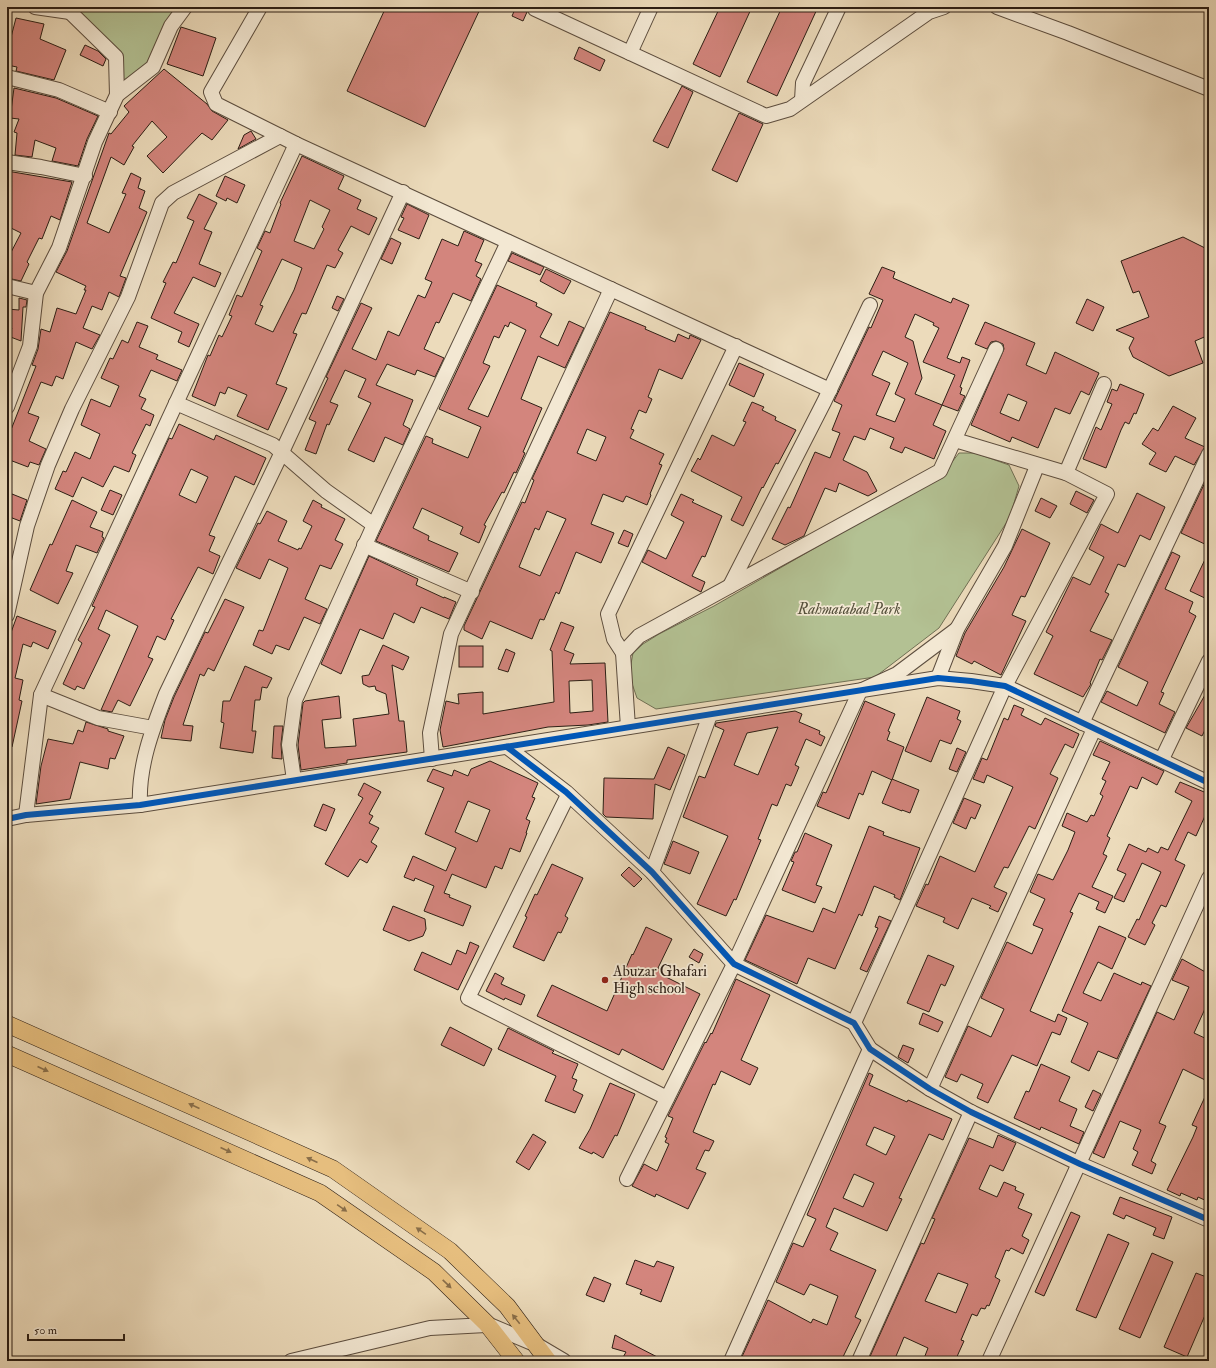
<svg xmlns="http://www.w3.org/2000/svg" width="1216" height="1368" viewBox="0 0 1216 1368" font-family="'IM FELL Double Pica',serif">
  <rect width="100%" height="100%" fill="#ecdbbb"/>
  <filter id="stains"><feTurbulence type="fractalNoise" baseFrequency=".005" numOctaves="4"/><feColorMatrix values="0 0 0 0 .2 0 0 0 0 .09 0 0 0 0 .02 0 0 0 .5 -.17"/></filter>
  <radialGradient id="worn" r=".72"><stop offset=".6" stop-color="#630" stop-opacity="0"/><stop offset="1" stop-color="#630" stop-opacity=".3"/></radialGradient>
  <g fill="#b3c193" stroke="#707054">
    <path d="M69,7h116l-32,60 -23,19 -10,-10 -1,-23z"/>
    <path d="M959,453h16l34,12 10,21 -9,31 -71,111 -64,49 -219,32 -19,-11 -8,-23 4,-22 10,-9 16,-10 55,-28 228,-131z"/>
  </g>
  <g fill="#d3857d" stroke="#2c1e14" fill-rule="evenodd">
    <path d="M386,7h95l-56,120 -78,-36z"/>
    <path d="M516,7h10l1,5 -4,9 -11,-5z"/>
    <path d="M720,7h32l-32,70 -27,-13z"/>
    <path d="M782,7h36l-41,89 -30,-14z"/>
    <path d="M16,18l28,6 -4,15 26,11 -12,30 -38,-9 1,-4 -10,-2v-21l2,1z"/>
    <path d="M181,27l35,11 -13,38 -36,-12z"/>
    <path d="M85,45l13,6 8,8 -3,7 -23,-11z"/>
    <path d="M579,47l26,13 -5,11 -26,-12z"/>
    <path d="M164,69l43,35 5,7 16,9 -16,20 -10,-7 -39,40 -16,-17 20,-19 -15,-16 -20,25 2,1 -10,18 -13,-8 -24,66 22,10 17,-39 -4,-1 9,-20 10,5 -3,10 7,3 -6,17 8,4 -27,64 6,2 -7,19 -10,-5 -7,18 -10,-4 -9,22 17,7 -8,14 -16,-7 -13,37 -7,-3 -4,10 -11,-4 -13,31 11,4 -10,24 17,8 -7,16 -9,-3 -2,5 -21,-8v-19l29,-74 -4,-1 6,-16 3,-20 9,3 7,-24 19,6 10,-24h-2l2,-4 -30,-14 11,-21 42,-118 2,1 18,-22 -5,-6z"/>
    <path d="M682,86l11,6 -25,56 -15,-7z"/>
    <path d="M14,88l42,10 42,18 -11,23 -9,27 -26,-5 4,-13 -21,-8 -3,17 -17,-2 2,-22 -3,-1 5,-13 -9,-1z"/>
    <path d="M739,113l24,11 -26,58 -25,-12z"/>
    <path d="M251,131l5,8 -18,10 6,-14z"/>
    <path d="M302,156l42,20 -6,13 23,11 -4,9 20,9 -8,17 -18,-9 -13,24 5,3 -8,15 -8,-3 -21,49 -4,-1 -9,20 4,1 -21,50 11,4 -19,42 -31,-14 10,-21 -19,-8 -3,7 -5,-2 -5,14 -23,-10 16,-41 2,1 9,-21 3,2 10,-21 -3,-1 8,-20 5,2 20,-46 -5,-3 8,-17 5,2 11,-29 -1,-1zM310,200l20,10 -8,17 2,2 -10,20 -20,-8zM282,259l20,9 -8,22 -21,42 -18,-8 8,-18 -3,-1z"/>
    <path d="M7,171l65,11 -12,38 -9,-4 -9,23 -3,-1 -12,24 2,2 -8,17 -14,-3v-18l14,-27 -14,-7z"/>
    <path d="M225,176l20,9 -8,18 -10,-5 -1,3 -10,-5z"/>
    <path d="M199,194l18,9 -13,26 8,3 -13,32 22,9 -6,14 -22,-10 -19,36 25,11 -10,23 -11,-5 4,-10 -31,-14 15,-35 -3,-1 10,-20 3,1 18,-42 -7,-3z"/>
    <path d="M407,204l22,11 -10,24 -21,-9 6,-12 -3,-1z"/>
    <path d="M464,231l20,9 -9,21 7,3 -6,12 5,3 -10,22 -18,-8 -14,30 -3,-1 -12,27 20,9 -9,19 -18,-7 -2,5 -28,-11 -11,21 37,15 -10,25 7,4 -7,16 -18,-8 -11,25 -26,-12 23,-47 -13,-6 8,-18 -21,-9 -15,32 8,3 -9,20 -2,-1 -11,30 -11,-4 11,-28 -7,-3 19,-41 -2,-1 35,-74 11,5 -20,41 24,11 12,-29 11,5 19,-41 7,3 7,-16 -7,-3 17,-40 16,7z"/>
    <path d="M1183,237l26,13v85l-14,6 8,22 -34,13 -36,-19 -4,-9 5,-10 -18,-8 33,-13 -10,-26 -6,2 -12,-32z"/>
    <path d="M391,238l10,5 -9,21 -11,-5z"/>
    <path d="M512,253l32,14 -4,8 -32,-14z"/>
    <path d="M882,267l13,5 -2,6 58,25 2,-5 16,7 -22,53 13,5 2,-6 8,3 -10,27 2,1 -2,6 5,2 -7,15 -16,-6 13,-30 -32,-13 16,-34 -6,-3 1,-2 -19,-9 -10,23 8,4 9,37 -7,16 27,11 -9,20 13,6 -12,28 -29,-12 -3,6 -12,-5 4,-10 -24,-10 -5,12 -11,-4 -11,24 24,12 10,19 -9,5 -29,-13 -3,9 -11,-4 -21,48 -19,9 -13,-6 16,-32 2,1 25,-56 15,6 10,-25 -8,-3 10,-25 -8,-4 35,-74 2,1 12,-28 -14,-6zM883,351l25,12 -13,31 10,5 -10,23 -19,-7 14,-32 -18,-8z"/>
    <path d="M546,269l25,12 -7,13 -24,-13z"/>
    <path d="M497,285l40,18 -1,3 16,8 -12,23 18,9 11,-25 15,7 -19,40 -27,-12 -17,43 21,9 -19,44 2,1 -9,20 -2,-1 -10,21 -2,-1 -18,33 2,1 -7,17 -19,-9 3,-7 -41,-19 -9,20 16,8 -1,4 30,13 -9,19 -73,-31 50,-105 7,3 -1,4 36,15 13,-31 -42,-18zM510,322l16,8 -38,87 -20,-8 22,-43 -7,-3 11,-27 5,2 6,-13 3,2z"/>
    <path d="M337,296l7,3 -6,12 -6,-3z"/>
    <path d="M19,298l8,2 -1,7h-3l-2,34 -13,-5 4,-8 -5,-1v-18l12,1z"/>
    <path d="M1087,299l17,8 -11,24 -17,-8z"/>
    <path d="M610,312l36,15 -1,2 30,13 3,-8 11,5 1,-4 11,5 -19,39 -23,-10 -11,28 4,2 -6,14 -7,-3 -8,19 3,1 -4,8 34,16 -5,10 3,1 -12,29 1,1 -4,10 -21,-9 -3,6 -20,-8 -12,30 23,9 -13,30 -25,-11 -17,42 -3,-2 -12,28 -4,-1 -8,20 -42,-18 -8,18 -18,-9v-4l58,-124 3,1 9,-23 -2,-1zM587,429l19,8 -10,24 -19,-8zM547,511l19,8 -26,57 -21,-9 16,-39 4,2z"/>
    <path d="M137,322l11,4 -9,21 19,8 -2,4 26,11 -5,11 -26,-11 -12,26 7,3 -5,10 13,6 -4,11 -4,-2 -14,29 4,2 -7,17 -15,-6 -11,21 -21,-10 -9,20 -18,-8 8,-18 3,1 9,-20 15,7 10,-25 -19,-9 10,-26 19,8 9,-21 -18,-8 9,-20 3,1 9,-19 6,3z"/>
    <path d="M985,322l50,21 -9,22 20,9 9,-22 44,21 -10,22 -8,-4 -11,23 -15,-6 -17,40 -26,-11 -2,5 -39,-17 33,-76 -1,-5 -7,-3 -5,1 -4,7 -12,-5zM1008,394l19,8 -8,19 -19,-8z"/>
    <path d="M739,363l25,11 -10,23 -25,-12z"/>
    <path d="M1120,384l24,10 -8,20 -2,-1 -5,11 -4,-2 -4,8 -15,38 -23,-9 13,-32 5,3 11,-26 -5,-2 5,-13 5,2z"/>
    <path d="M752,402l12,5 -2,3 14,7 -1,3 21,10 -18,34 -2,-1 -13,25 -1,-1 -19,39 -12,-6 11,-23 -51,-26 7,-13 2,2 12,-25 22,11 12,-24 -3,-1z"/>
    <path d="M1173,406l23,12 -11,20 20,9 -11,18 -19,-9 -9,16 -17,-8 7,-11 -14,-9 11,-16 5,3z"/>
    <path d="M179,424l35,16 2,-5 50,23 -12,27 -19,-9 -26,59 6,2 -6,14 11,5 -7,18 -15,-7 -27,52 3,1 -9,20 -8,-4 -9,21 5,2 -23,47 -12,-6 -6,12 -11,-2 37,-84 -32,-16 -8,19 12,6 -26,54 -7,-3 -2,4 -12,-6 19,-41 -4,-3 17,-33 -3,-1 77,-168 3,1zM191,469l17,8 -12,26 -17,-8z"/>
    <path d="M1209,474v72l-28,-13z"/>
    <path d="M110,490l12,5 -9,20 -12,-5z"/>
    <path d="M1076,491l18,9 -7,13 -17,-9z"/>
    <path d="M7,492l20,8 -7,21 -13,-5z"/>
    <path d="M1137,493l28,14 -15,33 -10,-5 -15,32 -7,-3 -13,28 4,2 -19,37 22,9 -10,20 -2,-1 -10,24 1,1 -8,13 -49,-23 19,-38 -7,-4 27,-55 17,8 14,-28 -15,-8 12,-25 17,9z"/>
    <path d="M681,494l13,6 -2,2 30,14 -17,41 -3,-1 -10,20 13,6 -4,10 -59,-30 6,-12 18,9 18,-37 -13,-7z"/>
    <path d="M1041,498l16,8 -7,12 -15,-7z"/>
    <path d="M72,500l25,12 -7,15 13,5 -1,5 2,1 -7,15 -21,-8 -10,26 7,2 -15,31 -28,-14 20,-46 2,1z"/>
    <path d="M313,500l9,5 -1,2 24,12 -10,21 8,4 -12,25 -11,-4 -15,34 22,10 -7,15 -16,-7 -15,33 -13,-5 -4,9 -19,-9 6,-15 4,1 25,-63 -19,-9 -9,20 -24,-11 22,-45 2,1 7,-13 20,10 -9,20 20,9 1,-2 2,1 11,-23 -9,-5z"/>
    <path d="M1022,529l28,14 -25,54 -4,-1 -9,19 14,6 -25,54 -27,-14 -2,3 -16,-8 9,-23 39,-66z"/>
    <path d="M624,530l9,4 -5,13 -10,-4z"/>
    <path d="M1209,551v49l-19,-9z"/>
    <path d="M1172,552l8,4 -15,33 28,13 -4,10 7,4 -35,76 3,1 -5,11 16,8 -10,21 -64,-31 6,-11 30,15 11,-24 -30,-15z"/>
    <path d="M369,556l49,23 -2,6 28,13v-1l12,5 -7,17 -28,-12 -7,16 -20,-10 -11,26 -23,-10 -19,45 -20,-10z"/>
    <path d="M225,599l19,8 -30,64 -6,-3 -4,8 -4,-2 -17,51 10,1 -2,15 -30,-3 4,-18 9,-23 31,-65 3,1z"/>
    <path d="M17,616l39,15 -8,18 -15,-7 -2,5 -8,-3 -8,34 8,2 -4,20 3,1 -10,46 -5,-1v-94l2,-14z"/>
    <path d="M561,622l13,5 -10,23 10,4 -4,10 35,-1 3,59 -20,3 -40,2 -105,20 -3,-17 6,-29 13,3 -1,-10 25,-2v22l71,-12 -2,-51 -2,-1zM592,680l1,31 -23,2 -1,-32z"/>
    <path d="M383,645l26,12 -6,13 -11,-5 7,56h5l3,31 -60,8v3l-46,7 -3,-25 5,-42 2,-2 34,-5 2,22 -19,2 3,28 31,-2 -3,-27 36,-5 -3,-20 -10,-4 -1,-4 -6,1 -6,-3 -1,-8 7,-1z"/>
    <rect x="459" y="646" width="24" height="21"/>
    <path d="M506,649l9,4 -7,19 -10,-3z"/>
    <path d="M245,666l27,12 -5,10 -5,-1 -2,13h-5l-3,31h4l-3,22 -33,-5 4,-25 -3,-1 2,-21h7z"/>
    <path d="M1209,688v34l-7,14 -16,-8z"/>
    <path d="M927,697l33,14 -3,8 4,2 -10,23 -11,-4 -9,22 -26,-11z"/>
    <path d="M865,701l30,13 -7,17 2,1 -3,8 17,7 -12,33 -20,-9 -9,24 -4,-2 -10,26 -32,-13 6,-14 3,1 4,-9z"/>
    <path d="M1014,705l10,4 -3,6 20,10 4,-7 34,16 -6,14 -8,-4 -15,30 8,4 -23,51 -6,-3 -21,42 -4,-1 -10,20 13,6 -9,19 -9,-4 2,-2 -19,-8 -14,31 -15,-7 2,-4 -29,-12 10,-22 2,1 12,-29 35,16 38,-85 -26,-12 -3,8 -11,-4 9,-21 5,2 17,-42 4,2z"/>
    <path d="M795,711l7,3 -3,8 21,9 -1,3 6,3 -4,9 -15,-7 -11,26 4,2 -8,19 -5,-2 -9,22 -5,-2 -14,35 3,1 -25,60 -2,-1 -8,17 -29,-12 31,-68 -45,-19 16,-41 6,2 19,-48 -9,-4 1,-3zM778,727l-20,48 -24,-10 13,-32z"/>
    <path d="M86,722l22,7v2l16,5 -9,23 -5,-1 -2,11 -28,-7 -10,37 -34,5 5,-38 7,-27 25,5 5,-14 5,2z"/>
    <path d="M274,726h9l-2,18 1,15 -10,-1z"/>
    <path d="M1100,741l64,30 -7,14 -15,-8 -5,12 -7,-3 -23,50 3,2 -7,16 4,2 -15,31 21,9 -8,17 -9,-4 3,-7 -20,-9 -9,19 3,1 -43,98 25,11 3,-8 9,4 -7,17 -8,-3 -15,34 -25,-11 -24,48 -11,-5 6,-14 -22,-10 -4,8 -12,-5 23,-51 23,11 13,-28 -23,-11 26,-56 25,12 11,-25 -10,-4 12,-26 -15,-7 8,-18 15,6 15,-30 7,-18 -13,-6 5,-13 20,9 4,-7 3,1 9,-20 -3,-2 6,-13 -4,-2 8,-17 -17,-7z"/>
    <path d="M668,747l17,8 -15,35 -15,-6 -2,35 -47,-2 -3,-3 1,-36 50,1z"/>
    <path d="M957,748l9,4 -9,20 -8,-3z"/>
    <path d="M490,761l48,22 -6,14 3,1 -9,21 4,2 -4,12h1l-7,19 -10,-4 -8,21 -7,-3 -9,22 -34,-14 -8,19 6,2 -1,2 22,9 -8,20 -39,-15 10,-25 -19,-8 -1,3 -10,-4 9,-21 33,15 10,-23 -31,-14 19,-46 -17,-7 6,-12 19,7 2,-6 14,6 3,-7zM468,801l22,9 -13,32 -22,-10z"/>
    <path d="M892,779l27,11 -9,23 -8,-3v1l-20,-8z"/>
    <path d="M1180,782l29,12v13l-13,29 -8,-4 -13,28 10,5 -19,42 -5,-2 -9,18 3,2 -10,20 -17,-8 9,-18 2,1 4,-9 18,-39 -19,-9 -18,39 -10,-4 12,-24 -9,-4 12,-26 17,8 2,-4 10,5 3,-6 7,3 24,-49 -17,-9z"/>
    <path d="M364,783l17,9 -12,22 4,2 -4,7 10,5 -8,14 6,4 -10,17 -7,-4 -12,18 -23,-13 38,-66 -5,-3z"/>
    <path d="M964,798l17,7 -6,14 -4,-2 -5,12 -13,-6z"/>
    <path d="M323,804l12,5 -9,22 -12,-5z"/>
    <path d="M869,826l15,6 -1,3 37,13 -20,52 -6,-3 1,-2 -21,-9 -12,30 -3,-2 -24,55 -27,-11 -11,26 -52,-24 21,-45 47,17 10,-24 12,5z"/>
    <path d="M805,833l27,12 -16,40 6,2 -7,16 -33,-13 12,-28 -3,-1 4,-9h2z"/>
    <path d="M673,841l26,11 -9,22 -26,-10z"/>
    <path d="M552,864l31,14 -18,38 3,2 -7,15 -3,-1 -14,29 -31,-14 14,-30 -2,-1 10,-22 2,1z"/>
    <path d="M629,867l13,12 -8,8 -13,-12z"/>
    <path d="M393,906l32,13 1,10 -3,7 -14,5 -26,-11z"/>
    <path d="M879,916l12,5 -24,51 -7,-3 18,-41 -3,-1z"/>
    <path d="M1099,926l27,12 -14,31 -14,-7 -15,31 18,8 13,-28 27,12 1,-3 9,4 -34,73 -19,-8 -9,20 -18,-9 17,-39 -26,-12z"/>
    <path d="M646,927l26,12 -14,29 4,2 -2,4 40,20 -37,76 -41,-21 -3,6 -82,-39 15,-31 55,26 25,-57 1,1z"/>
    <path d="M470,942l9,4 -21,44 -44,-20 8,-18 29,13 6,-15 9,4z"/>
    <path d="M694,949l9,5 -4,9 -10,-6z"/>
    <path d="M928,955l26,11 -9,20 -4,-2 -12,28 -22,-9z"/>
    <path d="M1182,959l27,15v26l-15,33 15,7v42l-26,-13 -24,54 7,3 -15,35 5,3 -4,10 -20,-9 6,-13 -5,-3 8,-19 -21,-9 -16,37 -11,-5 64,-141 17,8 15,-33 -17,-7z"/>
    <path d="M495,973l9,5 -3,6 24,11 -4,10 -16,-7 -1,2 -18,-9z"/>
    <path d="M736,979l34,16 -29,65 17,8 -8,17 -29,-14 -6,14 -2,-1 -20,48 21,9 -5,10 -4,-1 -9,19 10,4 -18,36 -32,-15 -1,3 -23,-11 12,-22 13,7 12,-27 -4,-2 2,-4 -2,-1 8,-19 -5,-2 37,-74 1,1 5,-10 1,1z"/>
    <path d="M923,1013l20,9 -5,10 -19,-8z"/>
    <path d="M450,1027l42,22 -8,17 -43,-21z"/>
    <path d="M508,1028l46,23 -2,2 26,11 -6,14 5,2 -4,10 10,5 -8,18 -30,-12 11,-25 -58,-27z"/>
    <path d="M903,1045l11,4 -6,14 -10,-6z"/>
    <path d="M1041,1064l29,13 -11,24 18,8 -7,17 14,6 -5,12 -38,-17 -1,3 -26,-12 12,-27 3,1z"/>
    <path d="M869,1073l4,2 -4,10 38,17 1,-2 44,19 -9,21 -14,-6 -30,64 3,1 -15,32 -53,-23 -8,19 12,6 -8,17 46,20 -21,47 6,3 -20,41h-101l28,-61 43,23 2,-4 14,6 11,-29 -28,-12 -6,11 -28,-13 17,-39 10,4 13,-28 -9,-4zM874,1127l21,9 -9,19 -20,-10zM854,1174l20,9 -11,24 -20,-9z"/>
    <path d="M610,1083l25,11 -18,42 -2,-1 -12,23 -10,-6 -1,2 -13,-6 11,-19z"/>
    <path d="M1209,1088v114l-11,-5 -1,3 -16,-7 -1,3 -13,-6 26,-53 4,-10 -5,-2z"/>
    <path d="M1093,1090l8,4 -8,17 -8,-4z"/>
    <path d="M533,1134l13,8 -17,28 -13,-8z"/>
    <path d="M998,1135l18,8 -13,28 -13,-6 -11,24 18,8 7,-15 12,5 -1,3 9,4 -6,14 14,6 -10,22 7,4 -6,14 -12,-6 -2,3 -3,-1 -11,27 5,3 -11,26 -2,-1 -2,4 -4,-1 -4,8 -5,-2 -11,26 3,1 -9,20h-32l5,-13 -24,-11 -10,24h-26l53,-118 3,1 11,-25 -3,-1 37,-80 24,10zM938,1273l30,11 -12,29 -31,-12z"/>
    <path d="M1120,1197l52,20 -8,22 -11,-4 3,-7 -30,-13 -2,4 -11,-5z"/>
    <path d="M1071,1212l9,4 -36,80 -9,-4z"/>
    <path d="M1108,1234l21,9 -33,75 -20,-8z"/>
    <path d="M1152,1253l21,9 -33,76 -21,-9z"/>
    <path d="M635,1260l19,7 3,-6 17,6 -13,35 -21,-8 2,-4 -16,-6z"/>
    <path d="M1196,1273l13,5v28l-22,51 -23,-10z"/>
    <path d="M594,1277l17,7 -7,18 -18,-7z"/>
    <path d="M615,1335l15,8 35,18h-44l5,-9 -14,-4z"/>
  </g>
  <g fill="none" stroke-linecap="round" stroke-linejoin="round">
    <g stroke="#5c4d3e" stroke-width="16">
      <g id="minor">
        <path d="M35,7l35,5"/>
        <path d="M67,7l3,5 46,45 1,38"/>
        <path d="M260,7l-49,85 5,12 80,40 534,246"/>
        <path d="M535,7v2l231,107 24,-7 139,-97 15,-5"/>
        <path d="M997,7l71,26 141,56"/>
        <path d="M630,53l21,-46"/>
        <path d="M7,77l52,13 51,22"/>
        <path d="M802,100l1,-17 36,-76"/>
        <path d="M7,162l34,5 44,9"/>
        <path d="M7,286l29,7"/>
        <path d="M176,403l97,42 53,46 48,34"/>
        <path d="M7,407l23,-61 6,-53 23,-45 36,-106 22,-47 36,-28 18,-41 14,-19"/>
        <path d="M1066,473l38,-89"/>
        <path d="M364,545l108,47"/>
        <path d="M730,586l94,-184 46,-97"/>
        <path d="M7,615l20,-89 21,-61 24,-56 56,-112 34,-94 11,-10 107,-57"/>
        <path d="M623,653l-9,-14 -6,-25 128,-268"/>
        <path d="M938,678l19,-49 48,-83 32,-80"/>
        <path d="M41,695l57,23 55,10"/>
        <path d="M1082,723l127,-269"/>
        <path d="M628,727l-5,-74 16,-17 301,-165 56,-122"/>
        <path d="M507,747l59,45 86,80 82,92 120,59 16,26 60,40 41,23 109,52 129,56"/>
        <path d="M432,759l-2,-26 21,-99 160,-345"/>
        <path d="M1162,759l47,-98"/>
        <path d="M294,780l-5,-35 6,-45 79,-175 134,-283"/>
        <path d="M568,795l-100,203 199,100"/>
        <path d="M140,805c-2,-38 12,-75 26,-111l116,-242 121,-260"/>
        <path d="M26,815l15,-120 255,-551"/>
        <path d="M7,819l19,-4 114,-10 798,-127 33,3 34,5 204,97"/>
        <path d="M652,872l58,-157"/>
        <path d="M854,1023l151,-337 102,-192 -41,-21 -111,-33"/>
        <path d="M930,1089l164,-360"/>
        <path d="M627,1179l107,-215 126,-273 37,-17 60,-45"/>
        <path d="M291,1361l139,-33 56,-3 1,-1 50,21 27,16"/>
        <path d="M731,1361l139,-312"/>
        <path d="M859,1361l112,-249"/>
        <path d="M989,1361l220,-483"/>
      </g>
    </g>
    <g stroke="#2c1e14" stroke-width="18">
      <g id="major">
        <path d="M7,1024l326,145 117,82 57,55 41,55"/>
        <path d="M7,1054l313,139 114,79 53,52 29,37"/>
      </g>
    </g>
    <use href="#minor" stroke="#f3e8d3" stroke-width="14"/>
    <use href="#major" stroke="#e6be7e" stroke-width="17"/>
    <g stroke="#f3e8d3" stroke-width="8">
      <g id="cycleway">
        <path d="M507,747l59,45 86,80 82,92 120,59 16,26 60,40 41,23 109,52 129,56"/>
        <path d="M7,819l19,-4 114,-10 798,-127 33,3 34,5 204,97"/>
      </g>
    </g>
    <use href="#cycleway" stroke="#0057b8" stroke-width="6"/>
  </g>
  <defs><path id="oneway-solid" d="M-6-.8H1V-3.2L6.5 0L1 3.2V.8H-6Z"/></defs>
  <g fill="#896e49">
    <use href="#oneway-solid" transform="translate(43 1069) rotate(24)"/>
    <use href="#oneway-solid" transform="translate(194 1106) rotate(-156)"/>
    <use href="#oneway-solid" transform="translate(226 1150) rotate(24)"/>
    <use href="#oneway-solid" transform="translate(312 1160) rotate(-156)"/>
    <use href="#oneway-solid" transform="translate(342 1208) rotate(35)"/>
    <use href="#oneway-solid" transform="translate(421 1231) rotate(-145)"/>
    <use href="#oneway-solid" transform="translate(447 1284) rotate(44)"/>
    <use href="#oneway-solid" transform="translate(516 1319) rotate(-129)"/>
  </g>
  <circle fill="#8f2418" stroke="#f3e8d3" stroke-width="1.5" cx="605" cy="980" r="4"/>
  <g text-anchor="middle" stroke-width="3.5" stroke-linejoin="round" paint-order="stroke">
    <g font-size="15" font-style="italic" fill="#544f3a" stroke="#f3e8d3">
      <text x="849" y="614">Rahmatabad Park</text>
    </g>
    <g font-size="15" fill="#2c1e14" stroke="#f3e8d3" text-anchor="start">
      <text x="613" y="976">Abuzar Ghafari<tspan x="613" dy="17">High school</tspan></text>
    </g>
  </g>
  <rect width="1216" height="1368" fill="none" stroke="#ecdbbb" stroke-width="24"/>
  <rect x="8" y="8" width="1200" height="1352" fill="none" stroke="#2c1e14" stroke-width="2"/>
  <rect x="12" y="12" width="1192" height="1344" fill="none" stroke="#2c1e14"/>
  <path d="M28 1334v6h96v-6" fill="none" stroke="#2c1e14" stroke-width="2"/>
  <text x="34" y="1334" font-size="12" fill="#2c1e14" stroke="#f3e8d3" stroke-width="3" paint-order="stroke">50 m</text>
  <rect width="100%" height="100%" filter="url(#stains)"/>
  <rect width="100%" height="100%" fill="url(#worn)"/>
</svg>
